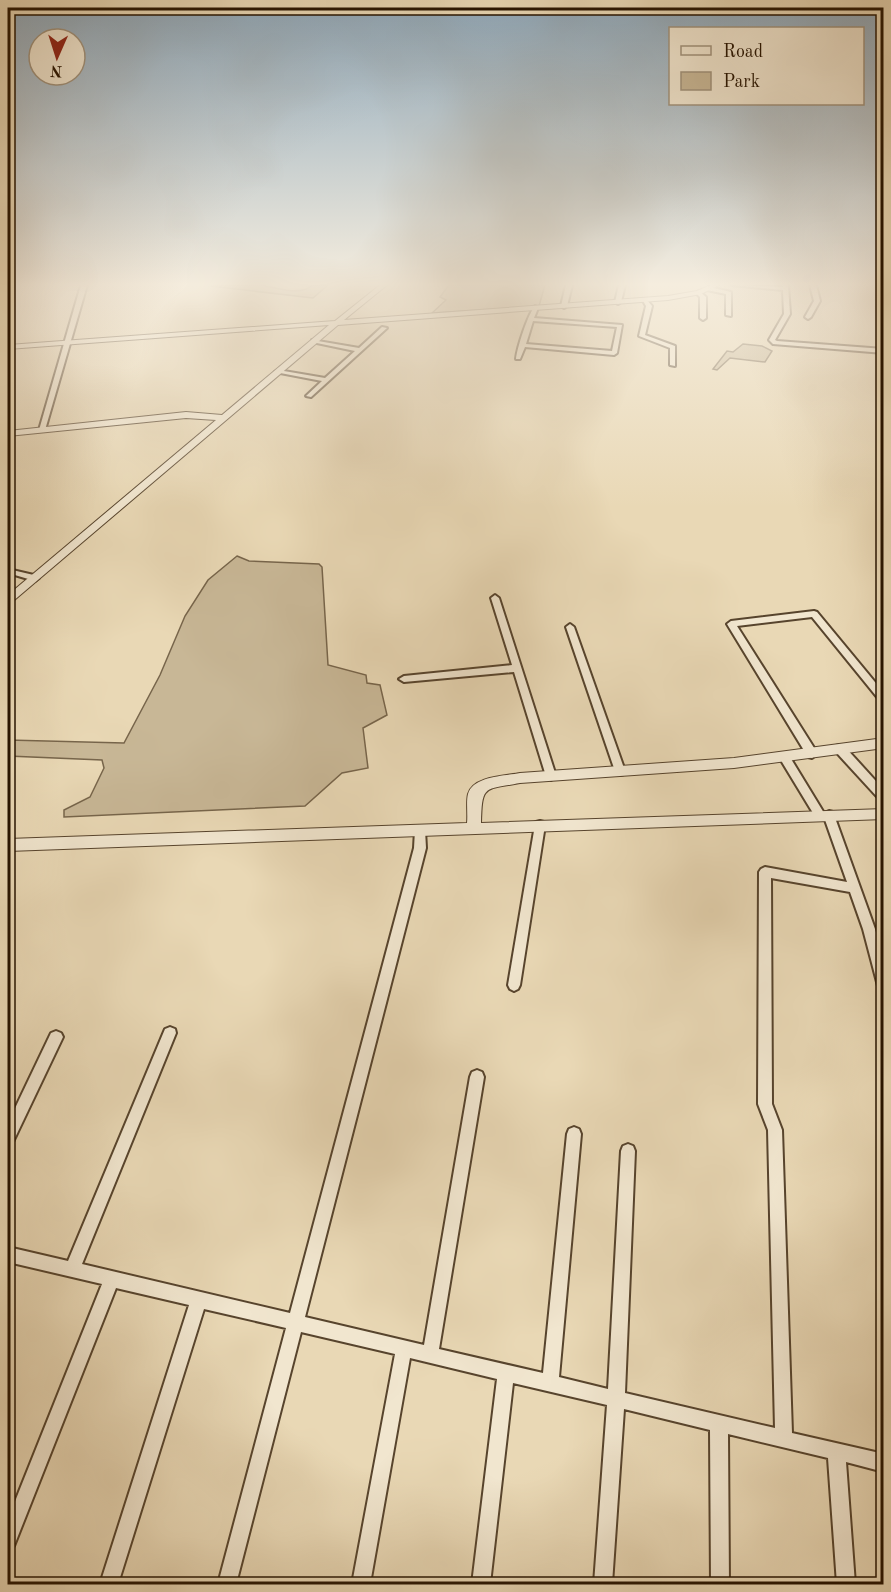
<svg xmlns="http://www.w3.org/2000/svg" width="891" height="1592" viewBox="0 0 891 1592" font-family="'Old Standard TT',serif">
  <rect width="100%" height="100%" fill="#e9d8b5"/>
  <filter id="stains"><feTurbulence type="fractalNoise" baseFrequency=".00333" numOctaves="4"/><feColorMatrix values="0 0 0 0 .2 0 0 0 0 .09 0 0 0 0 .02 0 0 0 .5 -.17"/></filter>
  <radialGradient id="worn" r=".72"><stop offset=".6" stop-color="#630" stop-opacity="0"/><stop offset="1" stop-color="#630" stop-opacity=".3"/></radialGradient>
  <g fill="#c8b796" stroke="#77654b" stroke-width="1.5">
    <path d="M260,285c15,2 41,12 52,0h16l-15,13 -103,-12z"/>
    <path d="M449,285h96l-6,21 -107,7 14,-13 -6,-3z"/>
    <path d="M743,344l19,2 10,5 -7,11 -35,-4 -13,12 -4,-1 14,-18 6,1z"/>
    <path d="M237,556l12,5 70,3 3,3 6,98 38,10 1,8 13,2 7,30 -24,13 5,40 -26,5 -37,33 -241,11v-7l26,-13 14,-29 -2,-8 -94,-4v-16l116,3 36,-68 25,-59 23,-36z"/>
  </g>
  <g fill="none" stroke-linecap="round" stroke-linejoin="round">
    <g stroke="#57442d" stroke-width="4">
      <g id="minor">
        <path d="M81,285h6l-42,145 -5,1 -1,-1z"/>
        <path d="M566,285h6l-5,21 -3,2 -3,-2z"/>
        <path d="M619,285h6l-4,17 -3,2 -3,-2z"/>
        <path d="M732,285l51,2 -1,-2h6l2,29 -15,26 2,1 107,8v4l-111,-9 -4,-4 15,-26 -1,-24z"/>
        <path d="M810,285h6l4,16 -9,16 -3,2 -3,-2 9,-16z"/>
        <path d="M709,287l22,5v24l-5,-1v-21l-19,-4z"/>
        <path d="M699,291l7,6v21l-3,2 -3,-2v-21l-4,-4z"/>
        <path d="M642,299h4l6,7 -7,29 30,11v20l-5,-1v-17l-31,-12 7,-30z"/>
        <path d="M535,306l3,2 -4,10 88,7 -5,28 -3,2 -89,-8 -5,12h-4c1,-11 12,-45 19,-53zM533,321l84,6 -5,24 -86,-7z"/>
        <path d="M382,327l5,1 -76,69 -5,-1 16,-15 -47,-9 3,-2 47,8 30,-27 -43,-9v-2l47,8z"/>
        <path d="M8,569l30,7 1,2 -4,3 -27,-8z"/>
        <path d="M495,595l4,3 57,178 -5,4 -5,-4 -32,-104 -110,10 -5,-3 5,-3 108,-11 -21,-67z"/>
        <path d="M814,611l3,1 67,81v10l-3,-1 -69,-85 -75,9 79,125 1,3 -5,4 -4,-1 -81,-133 4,-3z"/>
        <path d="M570,624l4,3 51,144 -1,3 -4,1 -5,-4 -49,-144z"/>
        <path d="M840,745l4,1 40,44v11l-4,-1 -44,-48 -1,-3 1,-3z"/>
        <path d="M784,753l4,1 36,59 5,-2 4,1 1,3 41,114 9,32v31l-4,-2 -2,-4 -15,-57 -13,-37 -79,-14 1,226 10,26 10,303 92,21v18l-38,-10 9,122h-18l-9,-126 -100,-24 1,150h-18l-1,-154 -86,-21 -12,175h-18l13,-179 -94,-22 -23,201h-18l25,-205 -87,-21 -40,226h-18l43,-230 -94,-22 -65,252h-18l68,-256 -82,-19 -86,275h-18l89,-279 -73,-17 -102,258 -6,3v-30l94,-235 -94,-22v-15l60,14 97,-232 5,-2 5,2 1,4 -94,231 208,49 124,-465 1,-18 1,-3h8l1,3 1,18 -121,469 119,28 46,-268 2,-5 5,-2 5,2 2,5 -45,272 104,24 24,-239 2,-5 5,-2 5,2 2,5 -22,243 49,12 13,-238 2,-5 5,-2 5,2 2,5 -10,242 150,35 -7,-298 -10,-26 1,-232 2,-3 4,-2 82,15 -23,-65 -4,2 -4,-1 -37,-61z"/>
        <path d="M540,821l4,1 1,3 -25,160 -2,4 -4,2 -4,-2 -2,-4 27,-160 1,-3z"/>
        <path d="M56,1031l5,2 2,4 -50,105 -5,2v-21l43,-90z"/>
      </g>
    </g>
    <g stroke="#57442d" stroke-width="2">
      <g id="tertiary">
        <path d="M380,285h7l-43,35 324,-24 29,-5 14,-6h8l-18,9 -33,6 -330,25 -326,277 -4,1v-8l208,-175 -30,-2 -178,18v-5l178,-19 36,3 107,-90 -321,24v-4l327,-24z"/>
        <path d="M884,738v10l-150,20 -214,15c-36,7 -38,1 -39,40l403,-14v10l-876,32v-12l459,-16c1,-9 -1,-21 1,-29 5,-18 37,-18 52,-21l214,-15z"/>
      </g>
    </g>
    <use href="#minor" fill="#f1e6cf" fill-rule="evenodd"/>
    <use href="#tertiary" fill="#f1e6cf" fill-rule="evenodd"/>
  </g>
  <linearGradient id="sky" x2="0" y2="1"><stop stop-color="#8ea8bb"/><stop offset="0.56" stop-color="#f5edde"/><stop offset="1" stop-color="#f5edde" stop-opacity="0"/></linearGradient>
  <rect width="891" height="508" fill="url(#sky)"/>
  <rect width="891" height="1592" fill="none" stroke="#e9d8b5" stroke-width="30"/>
  <rect x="9" y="9" width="873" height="1574" fill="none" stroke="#261300" stroke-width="3"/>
  <rect x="15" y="15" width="861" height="1562" fill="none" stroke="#261300" stroke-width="1.5"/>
  <rect x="669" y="27" width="195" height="78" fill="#f1e6cf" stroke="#a0927c" stroke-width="1.5"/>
  <rect x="681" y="46" width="30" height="9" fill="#f1e6cf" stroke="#a0927c" stroke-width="1.5"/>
  <text x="723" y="57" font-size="18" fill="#261300">Road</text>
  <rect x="681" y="72" width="30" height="18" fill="#c8b796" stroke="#a0927c" stroke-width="1.5"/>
  <text x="723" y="87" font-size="18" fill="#261300">Park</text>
  <g transform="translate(57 57) rotate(183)"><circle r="28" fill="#f1e6cf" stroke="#a0927c" stroke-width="1.5"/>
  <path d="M0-4.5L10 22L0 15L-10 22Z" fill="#8f2418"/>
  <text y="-9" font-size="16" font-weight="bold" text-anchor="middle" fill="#261300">N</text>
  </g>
  <rect width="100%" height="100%" filter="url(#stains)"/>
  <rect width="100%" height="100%" fill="url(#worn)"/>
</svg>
